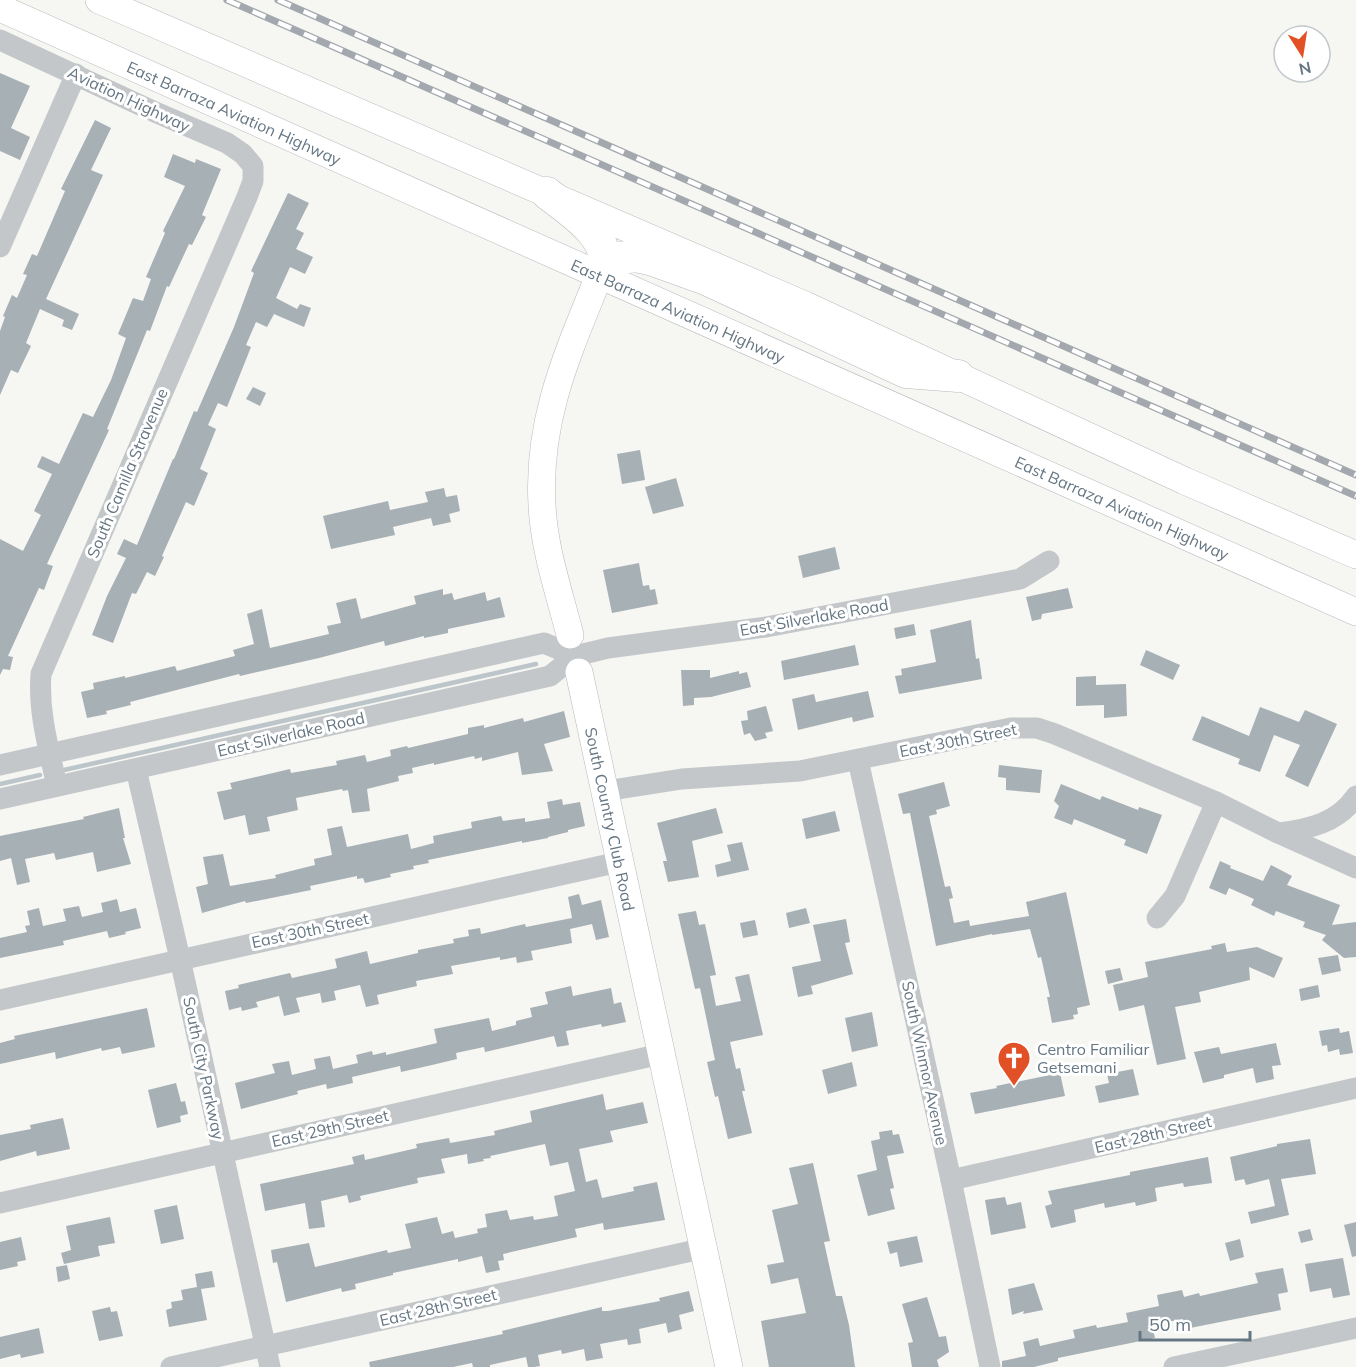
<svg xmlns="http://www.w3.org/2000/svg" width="1356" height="1367" viewBox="0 0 1356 1367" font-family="Mulish,sans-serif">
  <rect width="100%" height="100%" fill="#f6f6f2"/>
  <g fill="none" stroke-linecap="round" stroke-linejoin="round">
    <g stroke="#bbc5ca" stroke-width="4.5">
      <path d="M64,770l472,-106"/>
      <path d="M0,784l40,-9"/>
    </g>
  </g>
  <g fill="#a7b0b5">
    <path d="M0,73l30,13 -19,42 19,9 -10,23 -20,-9z"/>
    <path d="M95,120l16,8 -20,42 12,5 -57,124 33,15 -7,16 -10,-4 2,-6 -24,-11 -14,34 5,3 -13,27 -7,-3 -11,25v-64l5,-14 -2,-1 9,-21 5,3 10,-23 -4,-1 9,-20 5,2 28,-65 -4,-2z"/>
    <path d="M173,154l22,9 1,-4 25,10 -19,46 4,2 -14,28 -3,-1 -20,43 -2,-1 -17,45 -3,-1 -40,99 2,1 -62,134 6,2 -9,24 -5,-2 -31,68 5,1 -3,13 -7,-1 -3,6v-136l23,12 18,-36 -7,-4 18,-37 -15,-7 5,-11 17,8 24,-51 10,4 18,-37 15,-42 -8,-4 15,-36 10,3 8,-22 -5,-2 19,-44 -2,-2 22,-45 -21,-9z"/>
    <path d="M288,193l21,10 -13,26 8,4 -8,16 17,8 -8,17 -15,-7 -14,31 21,11 3,-5 11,4 -7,19 -30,-13 -7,13 -11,-5 -10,23 5,2 -24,60 -9,-4 -10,22 8,4 -16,40 8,4 -14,33 -8,-4 -24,54 2,1 -9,19 -8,-4 -11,22 -4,-1 -19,50 -21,-8 15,-39 19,-38 -9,-4 7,-15 13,6 36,-86h1l20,-48 3,1 37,-85 20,-54 -3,-2z"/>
    <path d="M253,387l13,6 -6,13 -14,-7z"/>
    <path d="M640,450l5,30 -23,4 -5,-30z"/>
    <path d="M676,478l8,28 -31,8 -8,-27z"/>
    <path d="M444,488l2,9 11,-2 3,16 -11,3 2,8 -18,4 -2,-8 -38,9 2,8 -64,14 -8,-33 65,-15 2,9 38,-8 -3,-10z"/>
    <path d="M835,547l5,22 -37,9 -5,-22z"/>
    <path d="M639,563l4,23 6,-1 1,5 5,-1 3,15 -46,9 -9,-43z"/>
    <path d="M1068,588l5,20 -31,6 -1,5 -9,2 -6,-24z"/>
    <path d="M443,589v6l9,-2 2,7 31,-8 2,9 13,-4 5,20 -57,12v4l-24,5v-2l-39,10 -1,-5 -4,1 -61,16 -79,18 -1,-2 -109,28 1,3 -25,6 1,3 -20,4 -6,-26 13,-3 -1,-6 32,-7v2l50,-12 2,5 58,-15 -2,-6 21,-6 -7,-30 15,-5 8,39 59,-14 -2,-8 14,-3 -5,-20 20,-5 5,21 55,-15 -2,-8z"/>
    <path d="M971,620l5,39 3,-1 3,21 -83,15 -4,-18 7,-1 -1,-6 35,-7 -6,-32z"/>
    <path d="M914,624l2,11 -20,4 -2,-11z"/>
    <path d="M855,645l4,20 -75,15 -3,-19z"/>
    <path d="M1146,650l34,15 -7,15 -33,-15z"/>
    <path d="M681,670h29v8l29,-7v3l8,-2 4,15 -40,10 -17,1v7l-11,1z"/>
    <path d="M1096,676v9l30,-1 1,32 -23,2v-13l-28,1v-29z"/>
    <path d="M868,691l6,26 -21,5 -1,-5 -54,13 -6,-31 22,-5 2,8z"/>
    <path d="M766,706l7,25 -8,2 2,5 -12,3 -5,-8 -6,2 -3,-14 7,-1 -1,-9z"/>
    <path d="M1260,707l39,15 6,-12 32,14 -29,63 -23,-11 15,-31 -26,-10 -14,37 -22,-8 2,-5 -48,-19 10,-24 47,20z"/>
    <path d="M564,711l6,26 -26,7 9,27 -31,4 -4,-23 -36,9v-4l-7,2 -1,-3 -40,9v-2l-22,5 1,5 -15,3 1,5 -32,8 3,22 -18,2 -4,-23 -5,1 -1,-2 -46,9 2,12 -31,7 3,14 -21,4 -4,-20 -21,5 -7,-28 15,-3 -2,-6 60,-14 1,4 46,-8 -1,-4 29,-6 2,7 24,-6 -1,-6 17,-4 1,2 60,-14v-6l16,-3v3l39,-10 1,4z"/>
    <path d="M999,765l43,5 -2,23 -34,-3v-12l-8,-1z"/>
    <path d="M944,782l6,24 -14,4 1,4 -8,2 16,71 5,-1 3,12 -4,1 5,24 15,-3 1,6 59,-10 -3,-14 40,-10 24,113 -13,3 1,6 -5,1 1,4 -22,4 -5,-26h3l-9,-40 -3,1 -8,-29 -38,6v-1l-56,12 -26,-133 -7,1 -5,-20z"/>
    <path d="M1061,784l39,16 2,-4 36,14 1,-3 23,8 -15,39 -23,-9 2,-5 -52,-21 -2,6 -18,-7 5,-12 -5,-5z"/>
    <path d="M562,799l1,6 17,-3 5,24 -17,4v2l-20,5v1l-26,5v-2l-94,19 1,3 -16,3 1,3 -24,5 1,3 -26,6 -2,-5 -6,1v-3l-47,10 1,4 -65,13 -1,-2 -43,12 -6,-26 12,-3 -5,-27 20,-3 7,32 46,-8 -1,-3 40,-10 -1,-6 18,-4 -5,-26 15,-3 5,21 61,-13 3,15 23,-6 -1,-7 39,-8 -1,-6 30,-6 2,5 22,-3v4l25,-4 -3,-16z"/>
    <path d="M119,808l6,30h-2l8,26 -34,8 -4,-20 -37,8 -2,-7 -29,6 5,23 -13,3 -6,-27 -11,3v-25l84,-17 -1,-2z"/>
    <path d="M716,808l7,25 -31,8 7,36 -31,5 -5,-21h4l-10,-38z"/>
    <path d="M835,811l5,20 -34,8 -4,-20z"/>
    <path d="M742,842l7,28 -32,7 -2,-12 16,-4 -4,-16z"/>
    <path d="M1220,861l11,5 -1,2 33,13 8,-16 21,11 -5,9 53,20 -8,20 24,-3v35l-12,1 -22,-18 4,-5 -23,-8 2,-5 -29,-11 -2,5 -23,-11 3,-6 -25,-11 -3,7 -17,-7z"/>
    <path d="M579,894l3,11 19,-5 8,37 -13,3 -4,-16 -22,5 2,14 -41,8 2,9 -16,3 -1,-6 -16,3v-3l-49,9 2,8 -37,7 1,5 -40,9 2,9 -13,3 -6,-22 -26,6 2,9 -14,3 -2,-10 -24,5 4,14 -16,4 -5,-20 -23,6 2,5 -16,4 -1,-4 -12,3 -4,-19 14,-3 -1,-3 52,-12 2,5 45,-10 -2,-9 32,-8 3,13 48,-11v-3l36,-7 -1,-4 16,-3 -1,-6 12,-2 1,6 44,-10 1,3 46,-9 -4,-21z"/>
    <path d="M117,899l3,13 16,-4 5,20 -16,4 1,2 -17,4 -2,-7 -44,10 1,4 -64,13v-20l27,-6 -2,-6 5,-1 -3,-14 12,-3 4,18 23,-5 -3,-12 16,-3 3,11 21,-5 -2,-9z"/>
    <path d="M806,908l4,15 -21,5 -3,-15z"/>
    <path d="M696,911l3,14 6,-1 11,51 -6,1 6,30 25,-5 -6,-24 14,-3 14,61 -33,7 6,27 4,-1 5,23h-3l10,42 -24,6 -10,-43 -3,1 -8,-35 8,-2 -15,-72 -5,1 -17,-75z"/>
    <path d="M846,919l4,23 -5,1 8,31 -42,12 2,8 -15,3 -6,-30 29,-6 -8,-36z"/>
    <path d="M755,920l3,15 -15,3 -3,-15z"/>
    <path d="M1225,943l2,9 30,-5 26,11 -9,20 -25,-11 1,13 -51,12 2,10 -26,5 11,52 -29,6 -13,-60 -25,6 -6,-26 35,-8 -3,-15 67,-13 -1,-3z"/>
    <path d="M1338,955l3,16 -19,4 -4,-17z"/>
    <path d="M1120,968l3,12 -15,4 -3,-13z"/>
    <path d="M1318,985l2,12 -19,4 -2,-12z"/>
    <path d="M571,986l2,10 38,-8 3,16 7,-2 5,20 -24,5 -1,-3 -35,7 3,14 -12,2 -3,-11 -69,16 -1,-5 -28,6 1,6 -25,6 -31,7 -1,-6 -48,11 1,6 -26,6 -1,-5 -29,7 1,3 -57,15 -6,-26 40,-10 -3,-9 17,-3 3,14 24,-6 -2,-10 16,-3 3,13 25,-6 -2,-8 16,-4 1,4 13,-3v3l51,-12 -3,-14 55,-11 3,13 24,-6v-4l16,-4 -2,-9 18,-4 -3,-12z"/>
    <path d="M147,1008l8,39 -33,7 -2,-7 -18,4 -1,-3 -45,11 -1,-7 -55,12v-21l15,-4 -1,-3z"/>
    <path d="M872,1012l6,34 -26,6 -7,-34z"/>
    <path d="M1339,1028l1,5 9,-2 4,22 -13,2 -1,-6 -11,3 -1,-7 -5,1 -3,-15z"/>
    <path d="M1276,1043l5,22 -9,1 2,13 -18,4 -3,-15 -29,7v3l-21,5 -9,-31 25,-5 2,7z"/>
    <path d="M852,1062l5,24 -29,8 -6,-24z"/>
    <path d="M1133,1069l6,26 -40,8 -4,-17 14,-3 -2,-9z"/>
    <path d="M1060,1073l5,23 -90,18 -5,-21 27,-5 -1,-2z"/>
    <path d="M176,1083l5,19 4,-1 3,13 -8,2 1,6 -24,6 -9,-38z"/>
    <path d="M603,1094l3,16 37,-8 5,21 -38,8 3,11 -34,7 7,33 11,-3 5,19 32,-7 -1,-4 24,-5 8,38 -61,10 -1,-7 -28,6 2,8 -74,17 1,6 -6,1 2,9 -14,3 -4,-17 -24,6v-3l-65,14v2l-38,9 1,5 -14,3 -1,-4 -55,14 -9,-40 -4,1 -2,-13 38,-7 6,24 72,-17 1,3 23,-5 -6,-24 32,-7 5,17 11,-3 2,7 23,-5 -1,-4 10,-2 -2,-13 22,-4 3,10 23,-4 1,4 24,-4 -4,-20 21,-5 -7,-29 -18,4 -5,-22 -55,12 1,2 -8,1 1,2 -16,3 -1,-10 -26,5 4,14 -28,5 1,5 -58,13 1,4 -12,3 -2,-8 -26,6 4,26 -16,2 -4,-26 -40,8 -5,-27 94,-20 -2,-7 12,-3 1,6 52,-12 -1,-4 33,-6 1,5 45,-8 -1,-4 38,-9 -2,-11z"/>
    <path d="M63,1118l7,31 -33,7 -1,-5 -36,10v-26l31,-6 -1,-4z"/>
    <path d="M892,1130l1,5 6,-1 5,19 -17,3 7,32 -4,1 5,20 -27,7 -11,-41 20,-5 -6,-29 9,-2 -1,-7z"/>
    <path d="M1310,1139l6,35 -35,5 8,36 -38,9 -3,-12 27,-6 -6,-27 -23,6 -2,-6 -9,2 -5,-24 47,-11v-2z"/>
    <path d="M1208,1157l4,26 -28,4 -1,-4 -28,5 2,13 -21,5 -1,-4 -30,6 -1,-5 -30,7 2,12 -25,6 -6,-22 7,-2 -4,-13 82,-16v-3z"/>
    <path d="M813,1163l17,78 -6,1 12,54h6l7,29 6,42h-86l-8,-46 45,-8 -8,-35 -27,6 -4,-19 17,-3 -12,-52 26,-6 -9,-36z"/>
    <path d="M1005,1197l2,8 14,-3 5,26 -35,7 -6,-35z"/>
    <path d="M177,1205l7,34 -23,5 -7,-34z"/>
    <path d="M110,1217l5,26 -17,3 2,10 -36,8 -3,-11 10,-3 -5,-24z"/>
    <path d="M1356,1222v34l-4,1 -8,-32z"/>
    <path d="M1310,1229l3,11 -12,3 -3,-11z"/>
    <path d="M917,1236l6,26 -23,5 -3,-15 -7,2 -3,-12z"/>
    <path d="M21,1237l5,23 -9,2 1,4 -18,4v-28z"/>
    <path d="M1240,1239l4,18 -14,4 -5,-18z"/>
    <path d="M1343,1258l7,37 -17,3 -2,-10 -21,4 -5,-28z"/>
    <path d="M67,1265l3,14 -12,3 -2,-15z"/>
    <path d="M1283,1268l5,24 -10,2 3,16 -96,19 -2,-10 -31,6 3,13 -97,20v3l-24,6h-32v-6l24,-5 -3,-14 15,-4 2,8 35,-8 -2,-8 23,-5 1,3 31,-6 -2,-9 33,-7 -2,-11 25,-5 2,7 15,-4 1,3 58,-13 -3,-10z"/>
    <path d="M212,1271l3,16 -14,2 6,31 -38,7 -3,-17 6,-2 -1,-6 12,-2 -2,-10 16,-3 -2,-13z"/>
    <path d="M1034,1283l9,27 -20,4 1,-3 -12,4 -4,-26z"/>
    <path d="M689,1291l5,20 -15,4 3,14 -14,4 -2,-10 -27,6 2,14 -13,2 -1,-6 -27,5 3,14 -17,3 -2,-12 -22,5 -1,-4 -23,5 2,11 -6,1h-6l-2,-10 -36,8v2h-17l-1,-4 -19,4h-83l-1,-5 134,-28 -1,-3 100,-24v4h6l52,-10 -1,-3z"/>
    <path d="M927,1297l12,40 7,-1 3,16 -12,8 2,7h-27l-4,-24 5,-1 -11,-38z"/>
    <path d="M110,1307l1,5 6,-1 6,25 -24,5 -7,-30z"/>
    <path d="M39,1328l5,25 -23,5 -1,-4 -20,5v-22z"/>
  </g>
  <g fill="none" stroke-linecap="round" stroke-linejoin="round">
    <g stroke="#b6babe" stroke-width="28">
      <g id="major">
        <path d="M99,0l706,305 380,176 171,74"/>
        <path d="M0,8l1356,604"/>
        <path d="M570,635c-11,-43 -26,-86 -28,-130 -5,-86 26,-152 57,-229"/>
        <path d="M579,672l150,695"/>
      </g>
    </g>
    <g stroke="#b6b9bc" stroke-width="33">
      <g id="highway">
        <path d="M547,193c18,15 61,41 57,69 -1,4 -3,9 -5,14"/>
        <path d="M599,276l10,-14 11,-4 16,-2 14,3 56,20 200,93 52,4"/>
      </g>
    </g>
    <g stroke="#c3c7ca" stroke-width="21">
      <path d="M0,40l155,72 72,31 16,11 10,12v15l-6,16 -206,477c-3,39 8,75 16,112"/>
      <path d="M0,247l76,-173"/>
      <path d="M858,760l93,420 39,187"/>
      <path d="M0,765l544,-122 31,13"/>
      <path d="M136,769l44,190 90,408"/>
      <path d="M605,791l77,-12 118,-8 211,-43h26l18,6 161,68 62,31 78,35"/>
      <path d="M0,799l550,-123 25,-20 33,-8 158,-21 254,-48 29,-18"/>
      <path d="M1279,833c30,-4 59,-10 77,-37"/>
      <path d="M1157,918l18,-22 41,-94"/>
      <path d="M0,1000l619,-138"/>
      <path d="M951,1180l405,-92"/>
      <path d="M0,1203l661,-149"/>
      <path d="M171,1367l534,-119"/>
      <path d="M1174,1367l182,-39"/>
    </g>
    <use href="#major" stroke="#fff" stroke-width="27"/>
    <use href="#highway" stroke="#fff" stroke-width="32"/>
    <g stroke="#a2a8ad" stroke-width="7">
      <g id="rail">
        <path d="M227,0l1129,496"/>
        <path d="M278,0l1078,475"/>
      </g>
    </g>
    <use href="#rail" stroke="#fff" stroke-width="4.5" stroke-dasharray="14" stroke-linecap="butt"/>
  </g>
  <defs>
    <g id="church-pin" transform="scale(1.725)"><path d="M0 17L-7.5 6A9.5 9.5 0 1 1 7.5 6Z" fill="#e25126" stroke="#fff"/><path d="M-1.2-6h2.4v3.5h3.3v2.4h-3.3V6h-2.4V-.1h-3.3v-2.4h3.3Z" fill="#fff"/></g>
  </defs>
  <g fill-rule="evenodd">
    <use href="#church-pin" x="1014" y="1058"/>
  </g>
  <g text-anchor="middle" stroke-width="6" stroke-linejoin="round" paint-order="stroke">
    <g font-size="16" fill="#657683" stroke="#fff">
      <text transform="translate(129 99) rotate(25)" y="6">Aviation Highway</text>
      <text transform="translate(234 113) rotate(24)" y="6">East Barraza Aviation Highway</text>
      <text transform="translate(678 311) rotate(24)" y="6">East Barraza Aviation Highway</text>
      <text transform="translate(127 473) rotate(-67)" y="6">South Camilla Stravenue</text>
      <text transform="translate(1122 508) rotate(24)" y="6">East Barraza Aviation Highway</text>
      <text transform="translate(814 617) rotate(-10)" y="6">East Silverlake Road</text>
      <text transform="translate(291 734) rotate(-13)" y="6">East Silverlake Road</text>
      <text transform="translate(958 740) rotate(-11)" y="6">East 30th Street</text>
      <text transform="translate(610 819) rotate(78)" y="6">South Country Club Road</text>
      <text transform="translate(310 930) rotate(-12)" y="6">East 30th Street</text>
      <text transform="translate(925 1063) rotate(78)" y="6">South Winmor Avenue</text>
      <text transform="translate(204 1068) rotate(78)" y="6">South City Parkway</text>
      <text transform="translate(330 1128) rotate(-13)" y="6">East 29th Street</text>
      <text transform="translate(1153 1134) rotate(-13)" y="6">East 28th Street</text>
      <text transform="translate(438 1307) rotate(-13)" y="6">East 28th Street</text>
    </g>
    <g font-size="16" fill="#657683" stroke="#fff" text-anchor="start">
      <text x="1037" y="1055">Centro Familiar<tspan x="1037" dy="18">Getsemani</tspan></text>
    </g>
  </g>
  <g transform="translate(1302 54) rotate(168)"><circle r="28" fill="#ffffff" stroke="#c1c8cd" stroke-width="1.5"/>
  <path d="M0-4.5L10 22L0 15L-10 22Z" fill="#e25126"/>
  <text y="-9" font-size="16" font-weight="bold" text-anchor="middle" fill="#657683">N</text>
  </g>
  <path d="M1140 1331v9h110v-9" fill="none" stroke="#657683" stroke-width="3"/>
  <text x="1149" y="1331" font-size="18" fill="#657683" stroke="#ffffff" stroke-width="4.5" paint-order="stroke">50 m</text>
</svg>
